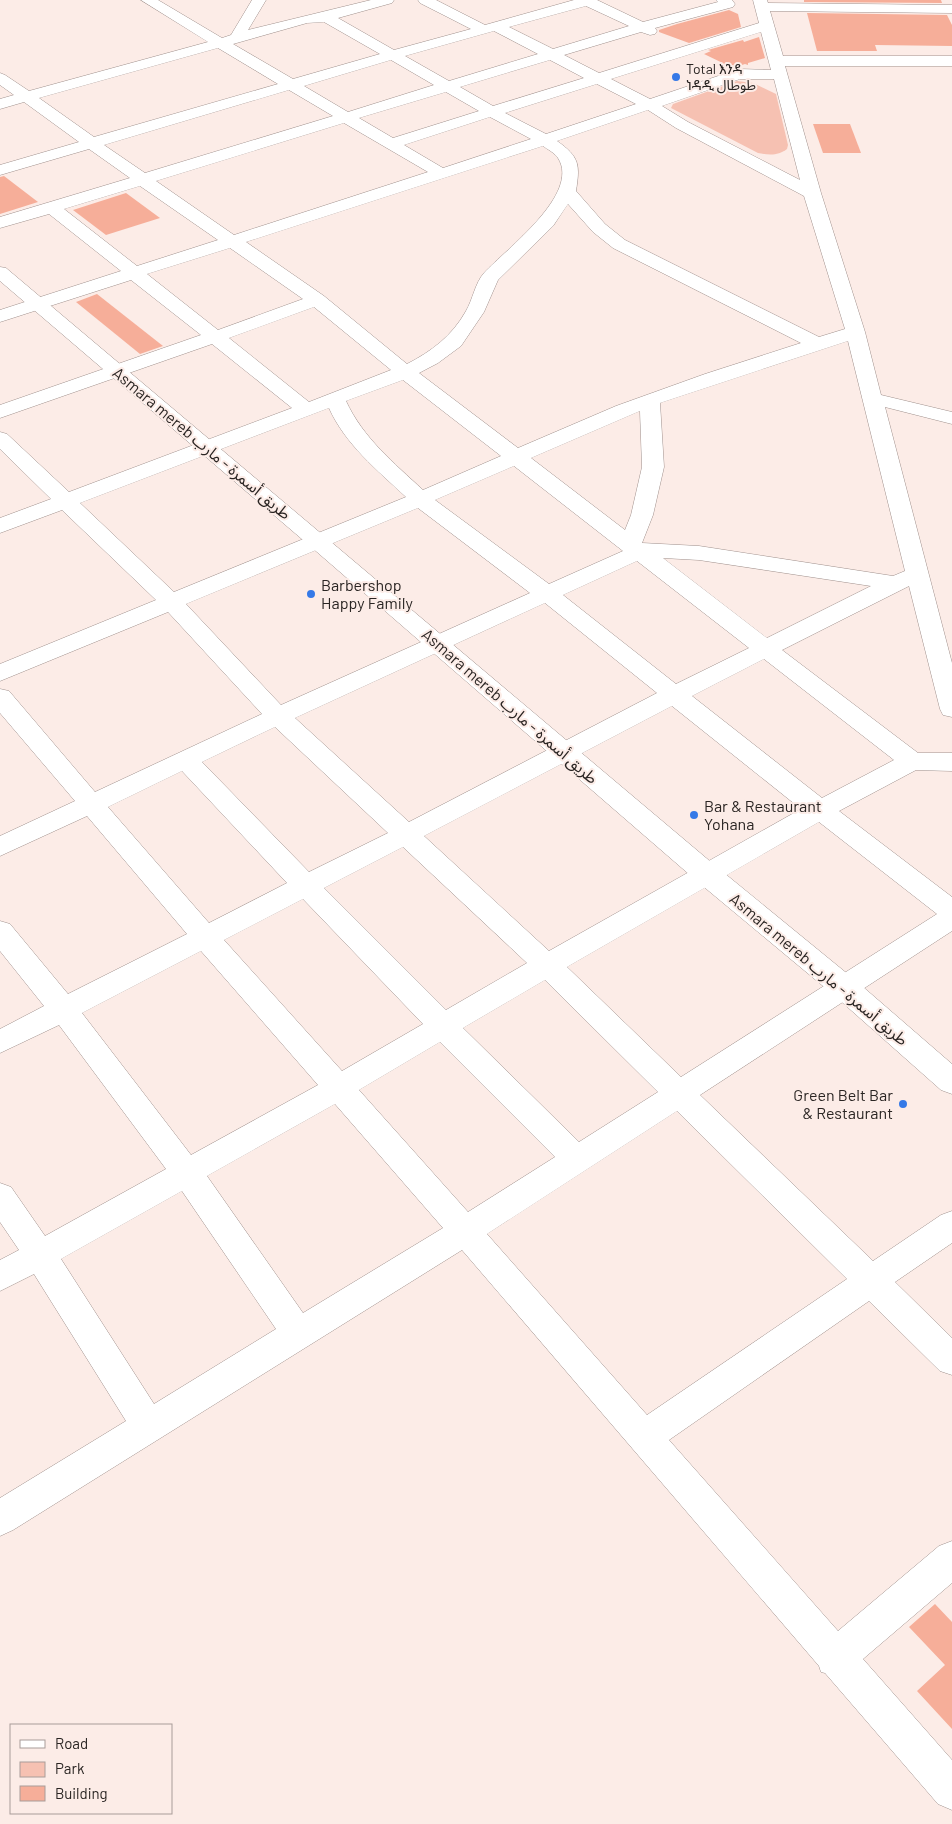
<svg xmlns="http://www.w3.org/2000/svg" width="952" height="1824" viewBox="0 0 952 1824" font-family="Barlow,'Noto Sans Arabic','Noto Sans Ethiopic',sans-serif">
  <rect width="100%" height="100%" fill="#fcece7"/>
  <path fill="#f6c1b2" d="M737,81l16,2 23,11 12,51 -1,4c-9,7 -18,6 -29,4l-87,-45 2,-4z"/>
  <g fill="#f6ae99">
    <path d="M804,0h137l1,3 -138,-1z"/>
    <path d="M729,10l9,4 3,13 -52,16 -30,-11v-2l18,-6z"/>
    <path d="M807,13l140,2 5,10v21l-77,-1 2,6h-60z"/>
    <path d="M759,37l6,21 -17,5v2l-3,-1 -12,4 -29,-14 7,-3 -3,-1 35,-10 1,2z"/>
    <path d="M813,124h37l11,29h-38z"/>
    <path d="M4,176l34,26 -38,12v-37z"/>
    <path d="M126,193l34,25 -54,17 -33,-25z"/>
    <path d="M97,294l66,52 -23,8 -64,-52z"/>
    <path d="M935,1604l17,18v107l-35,-38 28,-26 -36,-38z"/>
  </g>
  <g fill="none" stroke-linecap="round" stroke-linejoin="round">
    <g stroke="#a0918d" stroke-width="1">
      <path id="minor" d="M141,0h17l64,38 9,-3 21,-35h14l-18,30 123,-30h23l-2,3 -54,15 56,32 77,-21 -51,-26 -2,-3h18l49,25 89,-25h23l46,22 75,-20 -2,-2h16l3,4 -2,3 -78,21 2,3 -2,3 -5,1 -9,-3 -77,23 35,18 160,-50 -6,-23h14l1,3 184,2v8l-182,-2 13,45h169v10h-167l36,127 44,139 16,63 71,17v12l-67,-17 67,256v54l-9,-2 -3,-6 -31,-123 -127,64 136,103h34v18l-36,-1 -77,41 113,86v34l-252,164 173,166 68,-46 11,-4v32l-57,39 57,56v37l-12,-4 -71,-70 -200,139 169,191 101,-85 13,-5v42l-89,76 89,101v50l-14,-6 -113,-131 -4,-1 -2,-6 -357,-416 -449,280 -13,6v-38l126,-77 -92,-147 -34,17v-31l19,-10 -19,-28v-39l11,4 34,49 121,-67 -107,-144 -59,28v-24l44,-23 -44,-55v-30l10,3 58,70 119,-60 -100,-118 -87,40v-20l75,-35 -75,-88v-24l9,2 86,101 167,-78 -94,-102 -168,69v-17l156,-64 -94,-90 -62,23v-15l51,-19 -51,-50v-17l7,2 62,58 223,-84 -80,-64 -212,74v-13l201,-70 -70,-55 -131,42v-12l121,-39 -72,-57 -49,14v-11l130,-39 -41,-29 -89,26v-10l79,-23 -55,-40 -24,7v-10l14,-4 -14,-10v-12l5,2 24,16 179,-49zM586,6l43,20 -76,23 -44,-22zM324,22l56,32 -87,25 -60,-35 74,-21zM494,31l44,23 -89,27 -44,-25zM761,32l10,38 -32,-1 -89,30 -39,-20zM218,48l60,36 -184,53 -55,-39zM391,60l43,25 -86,27 -44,-26zM550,60l34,18 -91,28 -33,-19zM740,79h34l26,101 -112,-58 -26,-16zM597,84l39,20 -90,30 -41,-21zM289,90l44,26 -188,57 -41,-28zM446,92l33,19 -86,27 -34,-20zM648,110l28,18 128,68 41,133 -26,8 -194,-97 -20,-16 -29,-33c4,-26 4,-34 -19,-50zM490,117l41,22 -88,29 -39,-23zM344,123l84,49 -194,63 -78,-54zM543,146c4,3 12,7 15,12 23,36 -52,91 -74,115 -9,10 -11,26 -18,38 -14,25 -34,40 -59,53l-83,-68 -78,-54zM140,186l78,54 -81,26 -73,-57zM568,204l25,28 20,16 188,95 -96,31 -89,32 -98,42 -99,-75 19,-10 23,-17 23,-34 14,-32 55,-54zM230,248l73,51 -85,31 -71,-56zM314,307l77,63 -82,32 -80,-64zM848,341l57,230 -12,5 -194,-30 -57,-3 11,-28 11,-48 -4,-64zM403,380l98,76 -78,34c-29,-27 -60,-52 -77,-89zM329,408c16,36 48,62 77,89l-232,95 -94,-89zM640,411l2,56 -11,48 -6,15 -94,-72zM514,466l109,85 -74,33 -114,-84zM418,508l112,85 -249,112 -95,-101zM663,558l36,2 172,26 -104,52zM637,561l112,87 -73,36 -113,-89zM545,603l112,90 -248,129 -114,-104zM764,659l130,101 -72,38 -130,-102zM672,706l129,103 -252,142 -125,-115zM275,727l113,106 -79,39 -107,-110zM182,771l105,112 -78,40 -101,-116zM819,822l118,92 -256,163 -114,-110zM403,847l124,116 -81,47 -122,-122zM303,899l120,125 -81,47 -118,-131zM201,951l117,134 -127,70 -109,-142zM545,980l113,112 -79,50 -116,-114zM440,1042l115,115 -87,55 -109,-122zM335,1104l108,124 -140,85 -96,-137zM677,1111l170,168 -200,136 -160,-181zM182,1191l94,138 -122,75 -93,-145z"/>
    </g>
    <g stroke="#a0918d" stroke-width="1">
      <path id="highway" d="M0,267l6,1 712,600 137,112 97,84v30l-11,-4 -106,-94 -137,-114 -388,-336 -310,-265z"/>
    </g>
    <use href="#minor" fill="#fff" fill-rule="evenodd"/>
    <use href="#highway" fill="#fff" fill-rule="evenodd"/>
  </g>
  <g fill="#3579e7" stroke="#fcece7" stroke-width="2">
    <circle cx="676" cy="77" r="5"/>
    <circle cx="311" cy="594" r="5"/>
    <circle cx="694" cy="815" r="5"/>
    <circle cx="903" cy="1104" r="5"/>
  </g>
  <g text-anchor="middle" stroke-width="4" stroke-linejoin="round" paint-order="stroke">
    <g font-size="14" fill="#2a2523" stroke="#fcece7" text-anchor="start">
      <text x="686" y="74">Total እንዳ<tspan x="686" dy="16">ነዳዲ طوطال</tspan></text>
    </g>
    <g font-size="16" fill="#2a2523" stroke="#fcece7">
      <text transform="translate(202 443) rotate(40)" y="6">Asmara mereb طريق أسمرة - مارب</text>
      <text transform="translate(510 706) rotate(41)" y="6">Asmara mereb طريق أسمرة - مارب</text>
      <text transform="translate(819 969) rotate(40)" y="6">Asmara mereb طريق أسمرة - مارب</text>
    </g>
    <g font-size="16" fill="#2a2523" stroke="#fcece7" text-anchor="start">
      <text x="321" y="591">Barbershop<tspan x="321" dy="18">Happy Family</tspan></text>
      <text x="704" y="812">Bar &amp; Restaurant<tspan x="704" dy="18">Yohana</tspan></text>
      <text x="893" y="1101" text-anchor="end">Green Belt Bar<tspan x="893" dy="18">&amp; Restaurant</tspan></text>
    </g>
  </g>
  <rect x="10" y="1724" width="162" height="90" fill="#fcece7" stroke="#a89c99"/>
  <rect x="20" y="1740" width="25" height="8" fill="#ffffff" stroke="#a89c99"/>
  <text x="55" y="1749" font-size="15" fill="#2a2523">Road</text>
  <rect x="20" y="1762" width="25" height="15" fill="#f6c1b2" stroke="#a89c99"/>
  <text x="55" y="1774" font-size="15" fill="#2a2523">Park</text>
  <rect x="20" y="1786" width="25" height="15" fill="#f6ae99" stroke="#a89c99"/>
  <text x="55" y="1799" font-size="15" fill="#2a2523">Building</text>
</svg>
